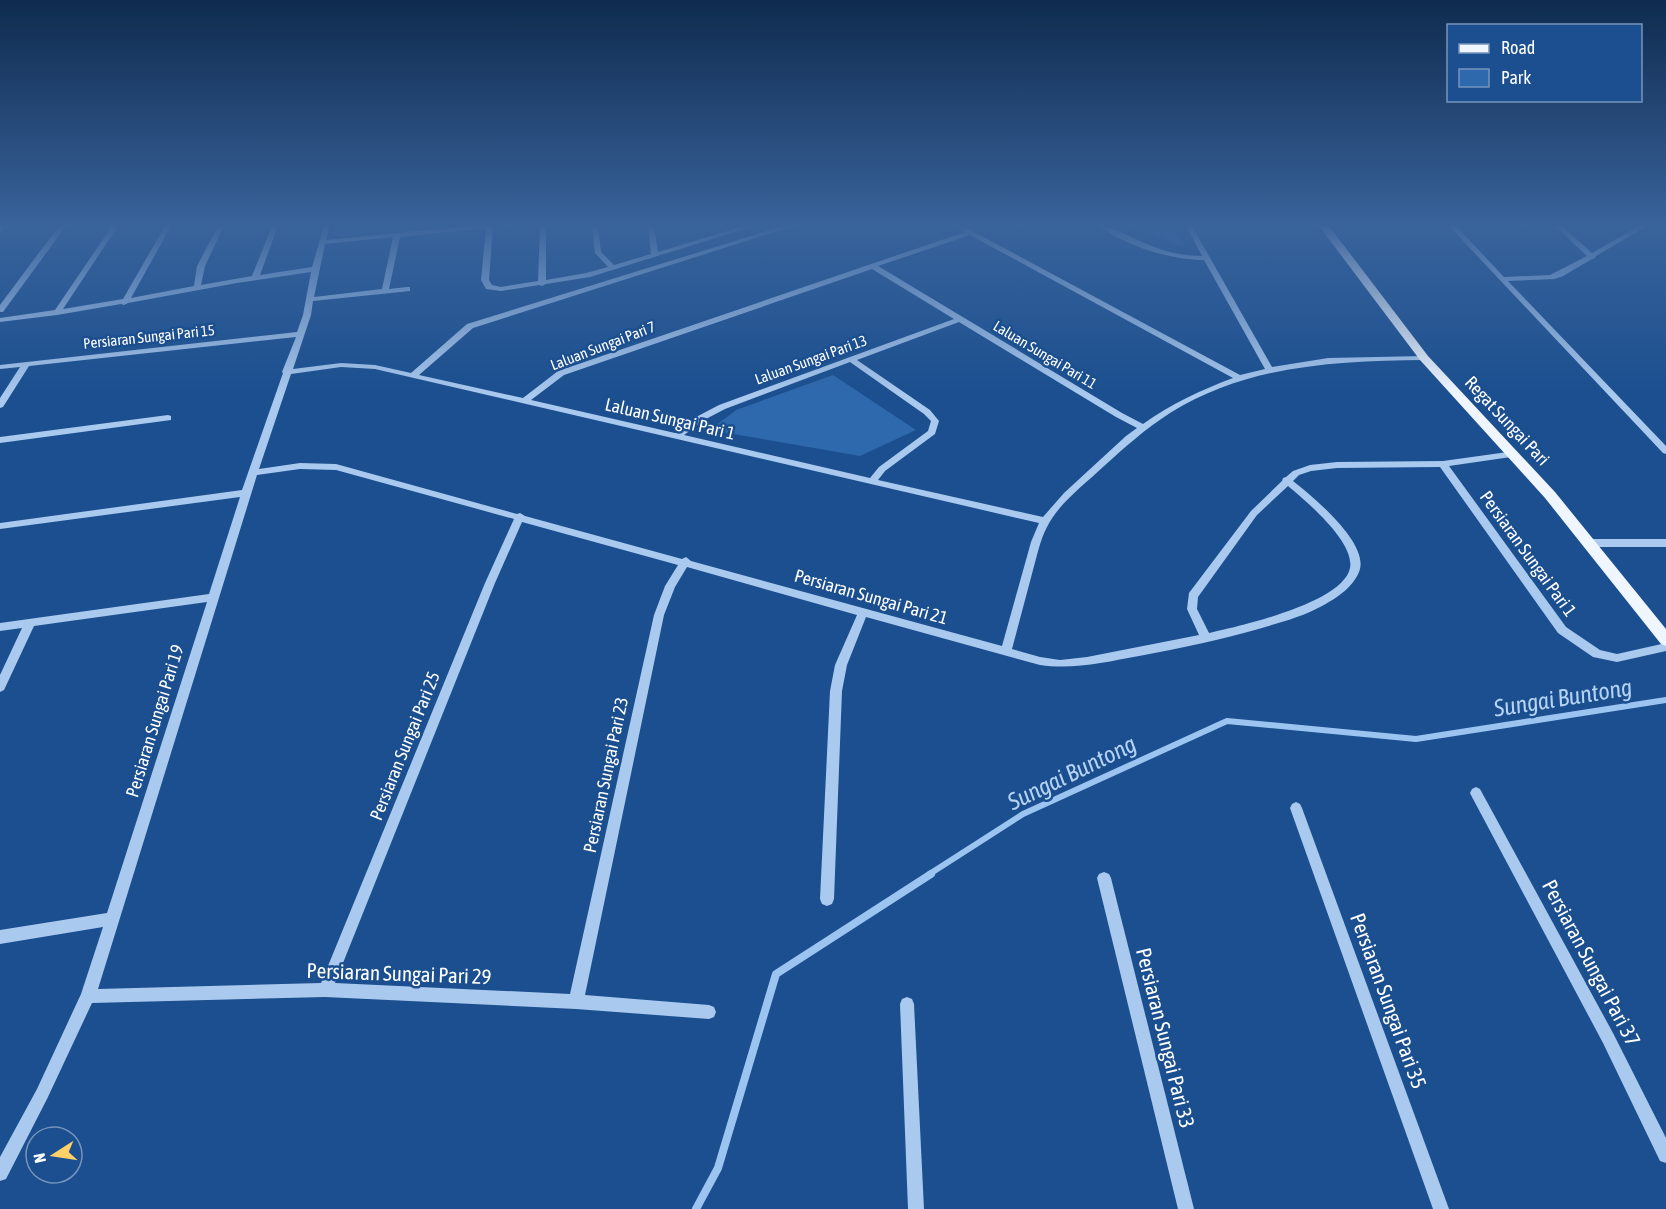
<svg xmlns="http://www.w3.org/2000/svg" width="1666" height="1209" viewBox="0 0 1666 1209" font-family="'Asap Condensed',sans-serif">
  <rect width="100%" height="100%" fill="#1b4f8f"/>
  <g fill="#2e69ad">
    <path d="M334,226h44v3c-16,5 -31,11 -47,5z"/>
    <path d="M1131,226h41l14,22z"/>
    <path d="M833,375l83,55 -56,26 -150,-26 26,-20z"/>
  </g>
  <g fill="none" stroke-linecap="round" stroke-linejoin="round">
    <path stroke="#9cc4f0" stroke-width="6" d="M928,875l95,-61 204,-93 189,18 250,-39"/>
    <path stroke="#9cc4f0" stroke-width="8" d="M696,1209l22,-41 58,-194 155,-100"/>
    <g fill="#a9c9ee" fill-rule="evenodd">
      <path d="M0,226h6l-6,6z"/>
      <path d="M59,226h7l-63,86h-3v-7z"/>
      <path d="M112,226h6l-55,83 60,-10 42,-73h6l-40,72 63,-12 3,-20 21,-40h6l-19,40 -4,19 51,-9 20,-50h6l-18,49 52,-8 12,-41h6l-4,14 140,-14h27l-4,54 3,5 9,2 37,-6 2,-55h6v54l40,-7 22,-6 -13,-14 -3,-27h6l3,26 13,13 37,-11 -3,-28h6l4,26 86,-26h10l-164,51 -44,7 -4,2 -3,-1 -38,6 -15,-2 -5,-9 5,-52 -86,9 -11,52 18,-2h3v4l-97,10 -2,14 -18,54 48,-6 34,2 36,8 56,-49 316,-98h10l-320,102 -54,47 104,23 35,-27 407,-139 -10,-6h8l277,149 25,-6 -61,-109c-33,0 -78,-14 -105,-34 15,0 29,10 43,16 20,9 39,14 60,14l-16,-30h6l80,141 56,-9 96,-2 4,2 -4,2c-88,1 -177,5 -254,53 -25,16 -46,35 -67,54 -19,18 -44,36 -56,60 -7,13 -10,29 -14,43 -7,26 -14,53 -21,79l28,8 20,3 27,-3 112,-22 -12,-26 2,-16 62,-82 31,-30 1,-3 3,-1 7,-6 17,-6 27,-3 106,-1 72,-10 4,3 -1,2 -69,10 117,161 34,23 17,4 49,-11v8l-49,11 -24,-5 -35,-24 -118,-166 -103,1 -26,3 -12,4 -6,6c19,15 74,60 67,88 -5,17 -23,29 -38,37 -18,10 -40,16 -60,22 -41,12 -81,20 -123,28 -33,6 -66,14 -99,9l-174,-48 -19,48 -5,26 -8,208 -2,5 -5,2 -5,-2 -2,-5 10,-208 5,-26 22,-50 -170,-48 -12,20 -11,28 -79,380 124,10 5,2 2,5 -2,5 -5,2 -133,-10 -251,-12 -233,6 -45,96 -41,80 -6,2v-24l37,-68 44,-95 22,-67 -103,17v-14l107,-17 100,-311 -173,24 -30,64 -4,2v-17l22,-47 -22,3v-8l209,-29 31,-97 -240,32v-6l242,-33 41,-117 -1,-1 14,-35 -267,29 -26,41 -3,1v-10l20,-31 -20,2v-4l297,-33 6,-17 8,-43 -74,11 -109,20 -4,2 -3,-1 -64,11 -57,7v-4l55,-8zM970,235l263,143c-32,12 -62,26 -90,46l-21,-11 -244,-147zM393,237l-11,52 -68,8 11,-53zM872,269l82,50 -235,86 -21,11 -23,17 -144,-33 33,-25zM959,322l157,95 21,11 -11,8 -62,57 -21,24 -165,-37 7,-9 50,-37 4,-13 -9,-11 -73,-50zM850,362l74,52 7,7 -3,10 -49,36 -9,11 -186,-43 20,-15 21,-11zM341,367l34,2 664,154 -8,19 -29,104 -311,-85 -5,-4 -4,2 -157,-43 -5,-3 -3,1 -181,-50 -36,-1 -41,6 32,-95zM300,469l36,1 178,49 -29,64 -164,400 -223,6 159,-514zM1288,486c18,15 67,56 62,82 -7,35 -110,58 -141,65l-12,-24 1,-12 59,-82zM522,522l156,43 -13,21 -11,29 -84,379 -235,-11 160,-400z"/>
      <path d="M1449,226h7l48,51 46,-2 37,-19 -32,-30h7l30,27 47,-27h8l-51,30 -1,2 -3,1 -29,17 -9,3 -46,2 158,165v8l-3,-1z"/>
      <path d="M168,415l3,1v4l-171,23v-6z"/>
      <path d="M1589,539h77v8h-77l-5,-4z"/>
      <path d="M1476,787l4,2 133,244 53,105v25l-6,-2 -57,-118 -131,-246 -2,-4 2,-4z"/>
      <path d="M1296,802l4,2 2,4 147,401h-16l-143,-401 2,-4z"/>
      <path d="M1104,872l5,2 2,4 83,331h-16l-81,-331 2,-4z"/>
      <path d="M907,997l5,2 2,5 10,205h-16l-8,-205 2,-5z"/>
    </g>
    <path fill="#f0f6ff" fill-rule="evenodd" d="M1319,226h10l99,130 127,136 111,137v17l-5,-2 -116,-146 -125,-138z"/>
  </g>
  <linearGradient id="sky" x2="0" y2="1"><stop stop-color="#0f2b4f"/><stop offset="0.57" stop-color="#39639b"/><stop offset="1" stop-color="#39639b" stop-opacity="0"/></linearGradient>
  <rect width="1666" height="395" fill="url(#sky)"/>
  <g text-anchor="middle" stroke-width="5" stroke-linejoin="round" paint-order="stroke">
    <g font-size="15" fill="#fff" stroke="#1b4f8f">
      <text transform="translate(149 337) rotate(-6)" y="5">Persiaran Sungai Pari 15</text>
      <text transform="translate(603 346) rotate(-21)" y="5">Laluan Sungai Pari 7</text>
      <text transform="translate(1045 355) rotate(31)" y="5">Laluan Sungai Pari 11</text>
      <text transform="translate(811 360) rotate(-20)" y="5">Laluan Sungai Pari 13</text>
    </g>
    <g font-size="18" fill="#fff" stroke="#1b4f8f">
      <text transform="translate(670 419) rotate(13)" y="6">Laluan Sungai Pari 1</text>
      <text transform="translate(1507 421) rotate(47)" y="6">Regat Sungai Pari</text>
      <text transform="translate(1528 554) rotate(54)" y="6">Persiaran Sungai Pari 1</text>
      <text transform="translate(871 597) rotate(16)" y="6">Persiaran Sungai Pari 21</text>
      <text transform="translate(155 721) rotate(-73)" y="6">Persiaran Sungai Pari 19</text>
      <text transform="translate(405 746) rotate(-68)" y="6">Persiaran Sungai Pari 25</text>
      <text transform="translate(606 775) rotate(-78)" y="6">Persiaran Sungai Pari 23</text>
    </g>
    <g font-size="21" fill="#fff" stroke="#1b4f8f">
      <text transform="translate(1591 963) rotate(62)" y="7">Persiaran Sungai Pari 37</text>
      <text transform="translate(399 974) rotate(2)" y="7">Persiaran Sungai Pari 29</text>
      <text transform="translate(1388 1001) rotate(70)" y="7">Persiaran Sungai Pari 35</text>
      <text transform="translate(1165 1038) rotate(76)" y="7">Persiaran Sungai Pari 33</text>
    </g>
    <g font-size="24" font-style="italic" fill="#b5d3f5" stroke="#1b4f8f">
      <text transform="translate(1563 698) rotate(-9)" y="8">Sungai Buntong</text>
      <text transform="translate(1072 773) rotate(-26)" y="8">Sungai Buntong</text>
    </g>
  </g>
  <rect x="1447" y="24" width="195" height="78" fill="#1b4f8f" stroke="#7695bc" stroke-width="1.5"/>
  <rect x="1459" y="44" width="30" height="9" fill="#f0f6ff" stroke="#7695bc" stroke-width="1.5"/>
  <text x="1501" y="54" font-size="18" fill="#ffffff">Road</text>
  <rect x="1459" y="69" width="30" height="18" fill="#2e69ad" stroke="#7695bc" stroke-width="1.5"/>
  <text x="1501" y="84" font-size="18" fill="#ffffff">Park</text>
  <g transform="translate(54 1155) rotate(258)"><circle r="28" fill="#1b4f8f" stroke="#7695bc" stroke-width="1.5"/>
  <path d="M0-4.5L10 22L0 15L-10 22Z" fill="#ffd166"/>
  <text y="-9" font-size="16" font-weight="bold" text-anchor="middle" fill="#ffffff">N</text>
  </g>
</svg>
